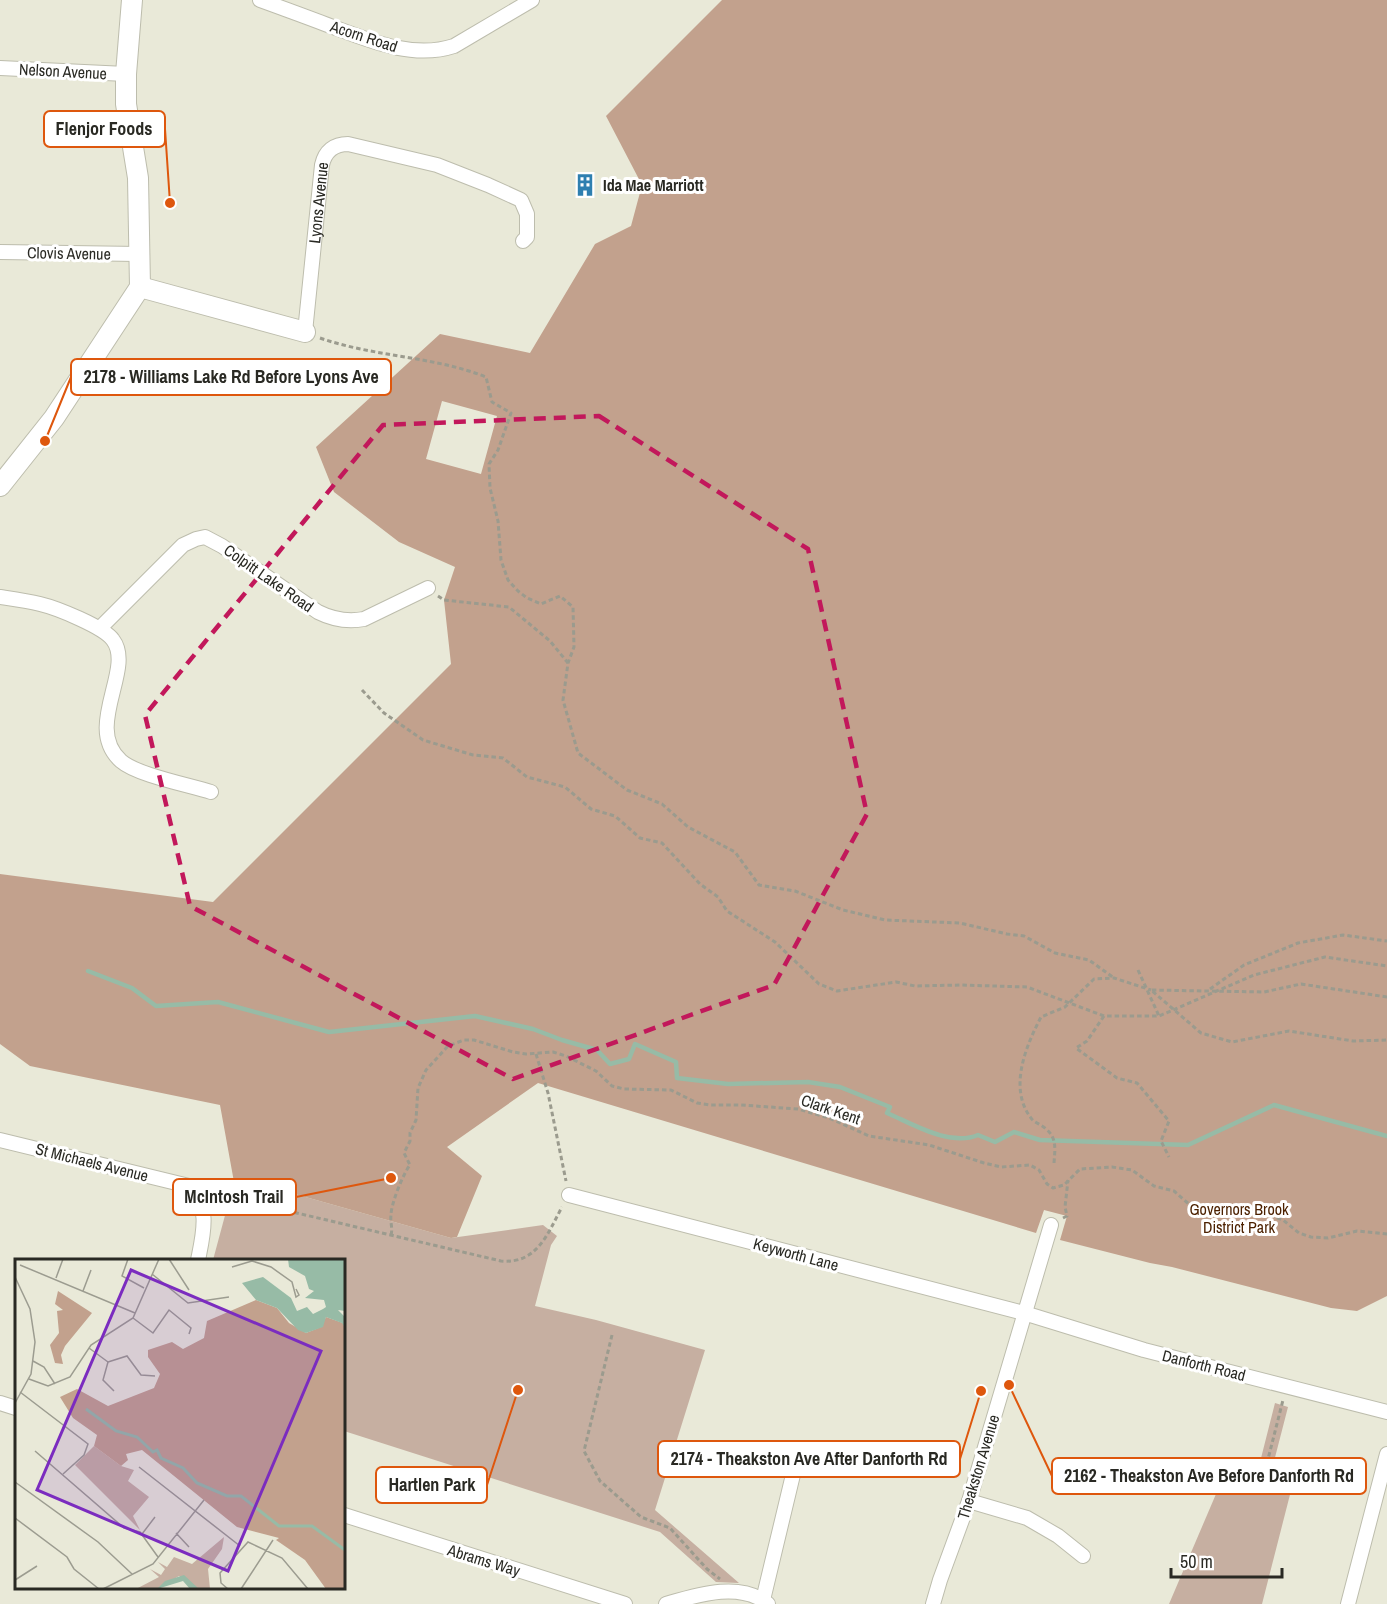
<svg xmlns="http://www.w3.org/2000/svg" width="1387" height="1604" viewBox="0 0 1387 1604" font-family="'Archivo Narrow',sans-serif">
  <rect width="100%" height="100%" fill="#e9e9d8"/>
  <g fill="#c6afa1">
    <path d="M234,1182h18l199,56 92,-13 14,11 -6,9 -16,61 61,14 109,30 -50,160 84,73 -23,-1 -56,-50 -316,-101v-171h-131z"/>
    <path d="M1275,1403l13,4 -17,66 23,6 -32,125h-93l50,-117 3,-4 36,-13z"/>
  </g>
  <path fill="#c2a18d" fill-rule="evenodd" d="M722,0h665v1296l-30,15 -26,-3 -159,-41 -22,-4 -90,-23 7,-24 -23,-6 -8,23 -498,-150 -91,64 35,29 -25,61 -6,1 -199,-56h-18l-14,-77 -190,-39 -30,-22v-170l213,28 238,-238 -7,-64 11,-33 -56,-25 -65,-50 -18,-45 124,-113 90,19 65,-109 36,-18 11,-41 -36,-69zM442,401l55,15 -16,58 -55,-15z"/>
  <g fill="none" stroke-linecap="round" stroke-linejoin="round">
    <path stroke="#97bba6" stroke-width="4.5" d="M88,971l44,17 24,18 62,-4 111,30 146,-16 58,13 29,11 35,10 13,14 19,-5 6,-15 41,18 1,16 51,6 80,-2 32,5 50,20 -3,6c26,11 63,34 91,22l17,7 19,-10 26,8 148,5 86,-40 113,31"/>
    <g stroke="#bdbdad" stroke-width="16">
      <g id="street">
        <path d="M260,0c22,8 44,16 65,24 41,15 86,36 129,22l78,-46"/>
        <path d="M0,68l126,6"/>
        <path d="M0,252l139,2"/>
        <path id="s1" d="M305,332l17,-167c3,-14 12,-21 26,-21l89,21 51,20 33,15 6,14v23l-4,4"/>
        <path d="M0,597c13,2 27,4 40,7 17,4 64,23 73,36 22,29 -30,87 8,121 16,14 68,24 90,31"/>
        <path d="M100,628l83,-83 13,-6 9,-2 17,9 96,66c14,7 30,10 46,7l64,-31"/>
        <path d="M0,1140l189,46c22,20 14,49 9,74"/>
        <path d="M569,1195l455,118 120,37 243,62"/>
        <path d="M0,1403l16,5"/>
        <path d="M969,1501l58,17 31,18 25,20"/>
        <path d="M344,1515l281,89"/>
        <path d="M763,1600l34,-142"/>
        <path d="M666,1604c31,-9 74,-23 102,0"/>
        <path d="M933,1604l7,-24 29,-79 82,-276"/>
        <path d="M1348,1604l39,-150"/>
      </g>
    </g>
    <g stroke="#bdbdad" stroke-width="22">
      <g id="secondary">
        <path d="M140,287l165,45"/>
        <path d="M0,486l54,-68 86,-131 -2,-109 -12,-74v-30l6,-74"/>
      </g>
    </g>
    <g stroke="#9b9b8e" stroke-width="3" stroke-dasharray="4.5 3" stroke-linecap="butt">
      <path d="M320,338c54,19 113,18 166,39l6,25 19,11 -13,37 -9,14 1,24 8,33 3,39 7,20 10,11 9,7 14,6 19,-8 13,11 1,40 -6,16 -5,37 15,53 49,37 35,14 26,23 47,25 24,33 36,6 48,19 42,10 75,3 47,11 17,2 31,17 34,7 25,18"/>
      <path d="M438,596l6,4 65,7 41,34 18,22"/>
      <path d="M362,690l22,23 39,27 50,15 30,3 24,19 38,10 26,22 24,7 25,22 22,5 38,41 18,13 9,14 48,31 44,42 18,7 59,-9 19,4 46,-1 66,2 77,29h55l95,-41 71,-18 62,9"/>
      <path d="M1138,970l21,46"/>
      <path d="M1210,989l34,-24 54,-22 45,-8 44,6"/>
      <path d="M1387,997l-86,-13 -37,8 -113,-2 50,43 31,9 57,-11 64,10 34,-1"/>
      <path d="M1104,1016l-17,25 -11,7 41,30 20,5 32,38 -8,20 8,16"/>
      <path d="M536,1054l12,39 18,88"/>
      <path d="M1054,1163c1,-14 3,-25 -8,-34 -5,-5 -12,-6 -15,-11 -23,-30 -5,-72 10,-101l24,-10 29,-28 20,-1 37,12"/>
      <path d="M214,1210l36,-8 251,59c36,3 46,-26 61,-54"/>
      <path d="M1063,1218l4,-2 -2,-9 3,-27"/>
      <path d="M391,1235c2,-7 -1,-12 0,-20 0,-11 12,-41 19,-50l-6,-12 6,-12v-8l6,-13 2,-32 8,-18 22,-24 16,-6h10l39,12 13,2 27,-2 13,4 30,15 16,15 12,3 47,1 26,13 13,2h31l57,4 31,9 40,18 60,9 55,18 17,4 29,-2 9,5 8,14 6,4 11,-3 16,-16 32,-2 20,3 22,16 20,5 16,14 15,7 18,-5 40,6 20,7 16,13 12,4 17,1 29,-7 30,3"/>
      <path d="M612,1335l-28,116 16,30 41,36 29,11 37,41 13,10"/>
      <path d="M1265,1471l18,-71"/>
    </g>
    <use href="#street" stroke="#fff" stroke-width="14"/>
    <use href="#secondary" stroke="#fff" stroke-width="20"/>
  </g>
  <path fill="none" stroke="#c2185b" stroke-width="4.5" stroke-dasharray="12 8" stroke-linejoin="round" d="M599,416l209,133 59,265 -93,171 -261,94 -323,-173 -45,-191 238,-290z"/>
  <defs>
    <g id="building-bare" transform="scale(1.8)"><path d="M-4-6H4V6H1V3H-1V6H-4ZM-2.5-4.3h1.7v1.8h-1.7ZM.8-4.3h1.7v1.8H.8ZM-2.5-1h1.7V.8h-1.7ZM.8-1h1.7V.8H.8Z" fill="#2e7fb0" stroke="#fff" stroke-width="2.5" paint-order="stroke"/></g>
  </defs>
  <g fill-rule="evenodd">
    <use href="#building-bare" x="585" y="185"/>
  </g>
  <g text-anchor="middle" stroke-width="6" stroke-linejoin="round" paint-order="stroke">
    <g font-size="16" fill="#292923" stroke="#fff">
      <text transform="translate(364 36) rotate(18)" y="6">Acorn Road</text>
      <text transform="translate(63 71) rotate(3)" y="6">Nelson Avenue</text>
      <text dy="6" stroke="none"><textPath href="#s1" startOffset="130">Lyons Avenue</textPath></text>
      <text transform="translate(69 253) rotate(1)" y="6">Clovis Avenue</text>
      <text transform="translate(269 578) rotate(35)" y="6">Colpitt Lake Road</text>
      <text transform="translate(831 1109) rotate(19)" y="6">Clark Kent</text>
      <text transform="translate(92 1162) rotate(14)" y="6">St Michaels Avenue</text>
      <text transform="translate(796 1254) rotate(15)" y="6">Keyworth Lane</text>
      <text transform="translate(1204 1365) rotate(14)" y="6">Danforth Road</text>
      <text transform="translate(978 1467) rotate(-73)" y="6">Theakston Avenue</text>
      <text transform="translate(484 1560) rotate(17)" y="6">Abrams Way</text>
    </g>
    <g font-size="16" font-weight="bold" fill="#292923" stroke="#fff" text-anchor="start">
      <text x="603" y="191">Ida Mae Marriott</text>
    </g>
    <g font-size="16" fill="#4c2100" stroke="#fff">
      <text x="1239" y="1215">Governors Brook<tspan x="1239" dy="18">District Park</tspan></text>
    </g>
  </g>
  <g transform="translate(15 1259)">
    <rect width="330" height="330" fill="#e9e9d8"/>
    <path d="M79,187l27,20 13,4 -6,11 21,16 -16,19 7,14 -65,-65zM209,278l-2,12 -14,20 2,20h-11l-20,-13 -22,13h-21l23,-12 -9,-8 11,6 4,-6 -7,-7 9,5 7,-10 18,7z" fill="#c6afa1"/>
    <path d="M43,32l34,22 -27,33 -4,9 2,9 -8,-1 -5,-18 9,-12 -2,-22 6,-1 -8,-6zM241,41l21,8 12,15 17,10 15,-6 5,-10 17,6 2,5v261h-19l-21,-29 -29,-20 3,-2 -42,-11 -95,-77 -16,4 2,6 -7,6 -27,-20 3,-11 -24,-17 -13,-21 17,-8 31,17 46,-18 6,-14 -12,-17v-7l24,-8 11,7 21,-11 3,-17z" fill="#c2a18d"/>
    <path d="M273,0h57v52l-7,-1 7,7v11l-3,-5 -16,-6 -3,10 -17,6 -8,-3 -21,-22 -21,-8 -14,-17 21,-6 28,21 6,13 10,-4 6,7 10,-5 3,-2 -2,-7 -19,-2 9,-7 -5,-2 -4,-13 -16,-9zM169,316l15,14h-9l-7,-8 -26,8 8,-8z" fill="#97bba6"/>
    <path fill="none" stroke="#97bba6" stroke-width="3" d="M71,150l30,22 21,6 16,15 4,-2 4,8 22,10 14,15 30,13h14l38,30h33l33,24"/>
    <path fill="none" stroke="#9c9c90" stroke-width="1.5" d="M113,0l-6,17 22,12M154,0l20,31M237,2l19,6 21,15 4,15 3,-2 -3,-6M5,6l115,48M217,8l20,-6M137,15l36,29 41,-6M0,18l15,32 5,33 -4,32 -16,29M41,19l7,-19M68,32l8,-21M118,59l20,15 16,-23 22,18 -2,6M74,89l19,14M18,102l11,6 11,17M93,103l19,-6 14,19 14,1M93,103l-5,18 11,11M14,120l19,7 22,-9 21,-32 42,-27 26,-59M5,133l68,52 -4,11 -21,19M20,192l89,77 16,4 18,25M124,208l101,79M0,223l83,60 34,32M0,259l52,39 7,12 25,20M161,274l13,14M127,275l13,-17M0,321l22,-14M88,330l50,-25 51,-64M213,330l-7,-6 -1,-10 28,-31 34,16 26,31M226,330l32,-49"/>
    <path fill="#7b2cbf" fill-opacity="0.15" stroke="#7b2cbf" stroke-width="3" d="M116,11l190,81 -93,220 -191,-81z"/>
    <rect width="330" height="330" fill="none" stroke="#292923" stroke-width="3"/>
  </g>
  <path fill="none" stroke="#de570d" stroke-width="2" d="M170 203L165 129M45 441L71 377M391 1178L296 1197M981 1391L960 1459M1009 1385L1052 1476M518 1390L487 1485"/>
  <g fill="#de570d" stroke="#fff" stroke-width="2">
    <circle cx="170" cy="203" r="6"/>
    <circle cx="45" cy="441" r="6"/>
    <circle cx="391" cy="1178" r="6"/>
    <circle cx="981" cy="1391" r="6"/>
    <circle cx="1009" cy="1385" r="6"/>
    <circle cx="518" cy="1390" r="6"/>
  </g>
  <g fill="#fff" stroke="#de570d" stroke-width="2">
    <rect x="44" y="111" width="121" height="36" rx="6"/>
    <rect x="71" y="359" width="320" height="36" rx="6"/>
    <rect x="173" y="1179" width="123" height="36" rx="6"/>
    <rect x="658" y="1441" width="302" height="36" rx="6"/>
    <rect x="1052" y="1458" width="314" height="36" rx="6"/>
    <rect x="376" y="1467" width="111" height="36" rx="6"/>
  </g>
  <g font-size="18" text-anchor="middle" font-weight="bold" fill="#292923">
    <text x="104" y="135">Flenjor Foods</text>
    <text x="231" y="383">2178 - Williams Lake Rd Before Lyons Ave</text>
    <text x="234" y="1203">McIntosh Trail</text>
    <text x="809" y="1465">2174 - Theakston Ave After Danforth Rd</text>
    <text x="1209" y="1482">2162 - Theakston Ave Before Danforth Rd</text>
    <text x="432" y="1491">Hartlen Park</text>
  </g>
  <path d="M1171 1568v9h111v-9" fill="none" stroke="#292923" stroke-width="3"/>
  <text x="1180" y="1568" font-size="18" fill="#292923" stroke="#ffffff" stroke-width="4.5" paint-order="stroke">50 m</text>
</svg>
